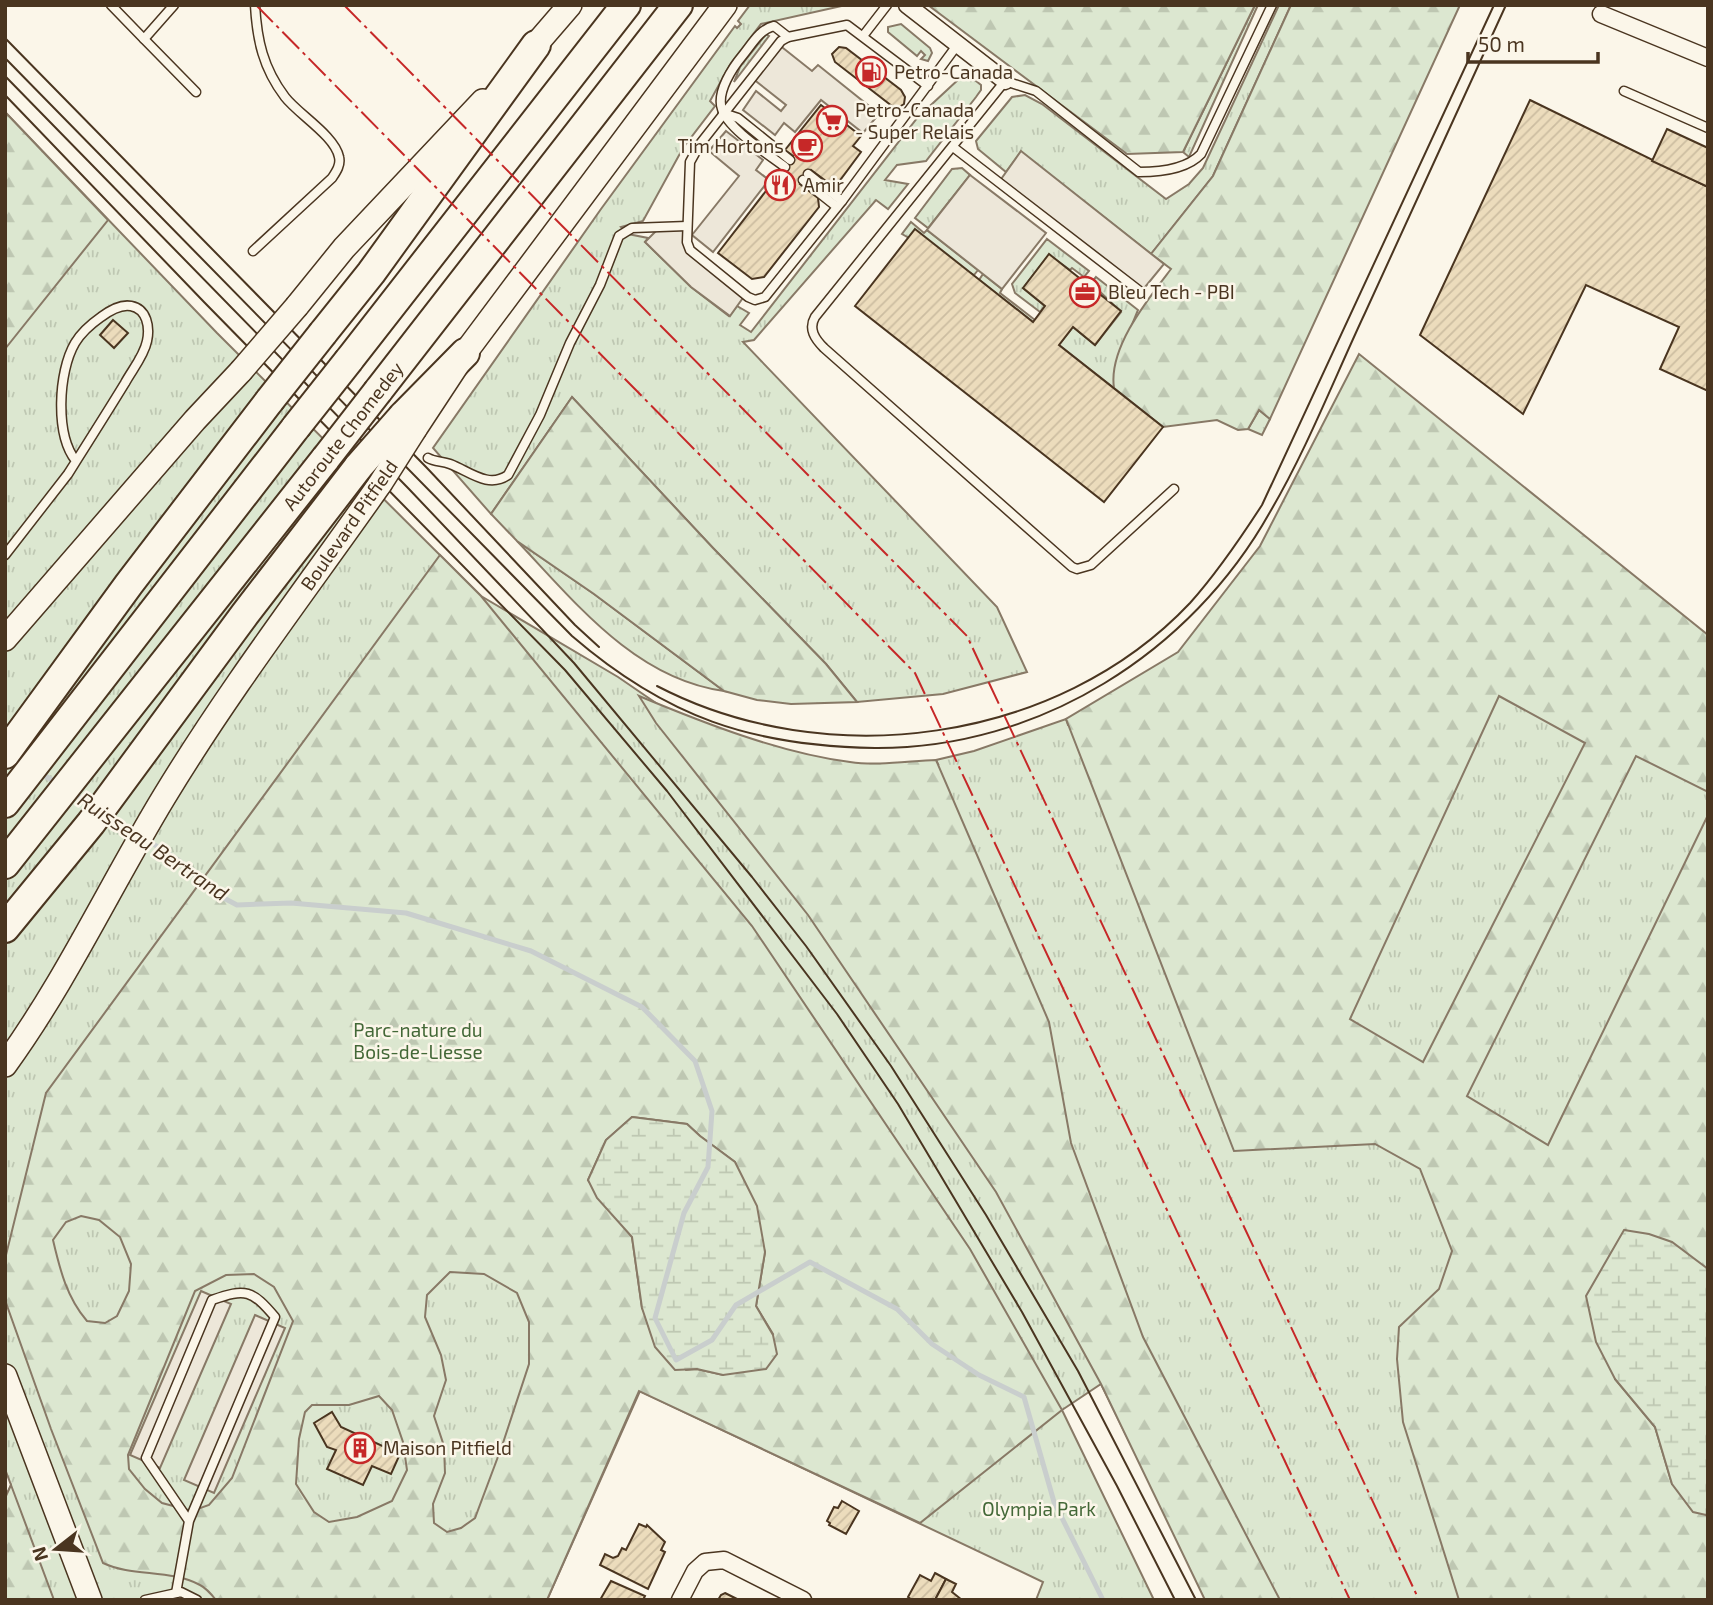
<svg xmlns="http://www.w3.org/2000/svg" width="1713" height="1605" viewBox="0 0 1713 1605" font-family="'Exo 2',sans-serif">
  <defs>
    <pattern id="grass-tufts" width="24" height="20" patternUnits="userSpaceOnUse" patternTransform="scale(1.75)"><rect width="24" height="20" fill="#dce7d0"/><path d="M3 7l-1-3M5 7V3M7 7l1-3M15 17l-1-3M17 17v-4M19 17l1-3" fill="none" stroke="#bec7b2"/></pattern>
    <pattern id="forest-firs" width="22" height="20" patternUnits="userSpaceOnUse" patternTransform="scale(1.75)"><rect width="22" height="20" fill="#dce7d0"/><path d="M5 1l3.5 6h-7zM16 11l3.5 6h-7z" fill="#bec7b2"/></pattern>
    <pattern id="wetland-marsh" width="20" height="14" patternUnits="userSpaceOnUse" patternTransform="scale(1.75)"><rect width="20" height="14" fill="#dce7d0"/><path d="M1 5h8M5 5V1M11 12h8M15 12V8" fill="none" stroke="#bec7b2"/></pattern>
    <pattern id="building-hatch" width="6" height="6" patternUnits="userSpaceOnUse" patternTransform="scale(1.75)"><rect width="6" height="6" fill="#ecdcbc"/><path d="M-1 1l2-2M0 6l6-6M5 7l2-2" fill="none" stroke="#ccbda1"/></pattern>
  </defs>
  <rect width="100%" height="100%" fill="#fbf6e9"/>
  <g fill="url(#grass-tufts)" stroke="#887966" stroke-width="2">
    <path d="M750,5h96l-85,19 -30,39 -21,38 5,5 -32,42 -40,73 -22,6 7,7 20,4 -3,4 46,45 38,29 8,-10 12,7 -9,12 11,7 167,-215 42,-39 11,-1 10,8v5l-5,7 -50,64 -29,4 -12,15 23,4 -20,25 -12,-9 -122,140 -11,2 254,265 30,65 -84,22 -86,8 -31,-38 -113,-116 -141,-151 -81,117 -58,-66 168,-239 134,-183 2,2 4,-4 -3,-3z"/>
    <path d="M1255,5h3l-69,152 -6,-5z"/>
    <path d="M1279,5h12l-78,171 -62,78 -130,-102 -15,20 -28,-23 -2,-8 36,-44 13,-2 17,9 124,95 23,-15 14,-16z"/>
    <path d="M901,24l29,24 2,5 -4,8 -7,-2 4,-4 -4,-4 -4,5 -29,-24v-5z"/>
    <path d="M766,34l3,2 -35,46 6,-15z"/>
    <path d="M5,112l212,221 264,263 137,81 60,41 169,51 91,-5 -2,-4 38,-9 92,-32 2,6 640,-83v958h-501l-106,-216 -39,26 92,190h-118l7,-18 -403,-191 -93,209h-542v-102l6,-13 -6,-16z"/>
    <path d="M962,168l8,7 -42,53 -13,-10 37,-49z"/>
    <path d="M911,222l13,11 3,-3 51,40 -4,5 -72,-41z"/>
    <path d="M1047,239l42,32 -5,6 -12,-9 -2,2 -21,-15 -26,33 22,18 -5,6 -25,-19 -3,-9z"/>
    <path d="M983,274l19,15 -2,4 35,27 -2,2 -54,-42z"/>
    <path d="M1096,277l42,33 -22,54 -2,24 -55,-43 14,-18 22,18 26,-33 -30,-29z"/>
    <path d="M1259,410l11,9 -8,16 -14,-6z"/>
    <path d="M517,541l77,53 130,97c-89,-12 -149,-89 -207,-150z"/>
  </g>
  <g fill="url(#forest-firs)" stroke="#887966" stroke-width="2" fill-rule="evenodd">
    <path d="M928,5h327l-72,147 -56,2z"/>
    <path d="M1291,5h169l-190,414 -11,-9 -11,19 -10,1 -21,-10 -54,7 -49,-39c-6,-40 34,-89 57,-119l-20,-15 62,-78z"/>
    <path d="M5,112l103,108 -103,129z"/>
    <path d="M1359,354l349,281v157l-72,-36 -169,340 81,49 160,-330v454l-83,-39 -16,27 6,122 40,48 17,57 34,31 2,-2v87h-249l-56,-178 -6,-63 2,-32 40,-38 13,-38 -32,-82 -45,-25 -141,7 -168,-432 112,-67 82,-106zM1499,696l86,47 -162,319 -73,-43z"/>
    <path d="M572,397l141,151 113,116 31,38 -66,2 -34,-4 -33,-9 -130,-97 -77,-53 -26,-27z"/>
    <path d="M440,555l41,41 271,330 218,323 92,161 -142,113 -281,-132 -92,209h-331c-4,-5 -10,-12 -16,-15 -30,-16 -67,-8 -97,-22l-52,-134 -46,-129v-41l41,-166zM632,1117l55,7 13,12 35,26 30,90 -9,54 17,28 -50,41 -26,-6 -11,1 -44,-62 -10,-71 -44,-57 18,-40zM81,1216l18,4 21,17 11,27 -2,27 -12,25 -12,7 -18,-2c-20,-23 -27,-51 -34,-81l13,-18zM450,1272l34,2 33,19 12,29v42l-27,82 -27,72 -14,10 -14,4 -13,-9 -1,-19 12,-31 -1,-27 -10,-30 12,-36 -5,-25 -16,-38 2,-22zM254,1274l20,13 19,34 -61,157 -23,27 -17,6 -30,-8 -17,-14 -16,-20 -1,-14 67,-164 31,-16zM379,1396l13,14 11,32 4,28 -15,31 -35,16 -28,5 -15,-10 -18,-28 3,-45 6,-27 7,-7h37z"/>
    <path d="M639,696c65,27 141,57 211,66 27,4 59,-1 86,-2l113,262 22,121 72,194 137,263h-75l-104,-216 -105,-192 -188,-277 -152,-192z"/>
    <path d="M11,1485l43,115h-49v-102z"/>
  </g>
  <g fill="url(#wetland-marsh)" stroke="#887966" stroke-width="2">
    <path d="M632,1117l55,7 13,12 35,26 22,44 8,46 -9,54 17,29 4,19 -11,15 -43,6 -26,-6 -22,1 -20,-23 -13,-39 -10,-71 -35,-39 -9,-18 18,-40z"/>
    <path d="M1624,1230l25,4 23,8 36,27v244l-2,2 -13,-3 -21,-28 -17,-57 -40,-48 -19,-37 -10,-46z"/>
  </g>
  <g fill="#ede7d9" stroke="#887966" stroke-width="2">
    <path d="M778,44l34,27 6,-6 61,49 -16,19 -42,-33 -26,32 -11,-9 -9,12 -32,-25 13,-19 25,20 5,-6 -34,-27z"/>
    <path d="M726,131l37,29 -7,10 13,10 -56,72 -21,-17 47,-59 -30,-25z"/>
    <path d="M1021,151l143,113 -23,28 -142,-110z"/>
    <path d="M970,175l76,58 -44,56 -75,-59z"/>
    <path d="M687,226v20l58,49 -15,21 -39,-29 -46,-45 15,-15z"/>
    <path d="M201,1291l30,13 -71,164 -30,-13z"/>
    <path d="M255,1315l30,13 -71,165 -30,-13z"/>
  </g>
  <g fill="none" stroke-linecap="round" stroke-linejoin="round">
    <g stroke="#c9cecd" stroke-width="5">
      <path d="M40,773l19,11"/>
      <path d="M73,793l21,14"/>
      <path d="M108,816l28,17"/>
      <path d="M147,840l30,19 41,36 19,10 54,-2 115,10 125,38 111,56 53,54 17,50 -4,56 -24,46 -29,105 21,42 36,-20 24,-35 74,-43 87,47 35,35 47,31 45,22 30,105 49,98"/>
    </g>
  </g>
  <g fill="url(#building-hatch)" stroke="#4a3520" stroke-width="2">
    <path d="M839,47l7,1 55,42 4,7 -1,7 -5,3 -7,-1 -57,-44 -3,-8z"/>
    <path d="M1530,100l178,87v204l-48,-22 19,-42 -93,-42 -63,129 -103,-79z"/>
    <path d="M821,105l40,31 -8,10 8,6 -23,31 -8,1 -19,-14 -11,14 18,14 1,9 -55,70 -12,2 -34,-26 75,-97 -8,-6z"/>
    <path d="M1667,129l41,19v39l-56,-26z"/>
    <path d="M915,229l118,93 12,-16 -22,-18 26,-34 72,57 -26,34 -22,-18 -14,18 104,82 -59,75 -249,-196z"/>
    <path d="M113,320l15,13 -14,15 -14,-13z"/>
    <path d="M332,1412l9,15 59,27 -9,20 -19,-8 -9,19 -36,-16 9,-19 -9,-3 -13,-24z"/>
    <path d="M842,1501l17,10 -13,23 -17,-9 1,-2 -3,-2 7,-14 4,1z"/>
    <path d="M639,1524l7,3 1,-2 18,17 -4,8 4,2 -17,37 -48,-24 5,-11 8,4 5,-2 4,-8 4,2z"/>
    <path d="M935,1573l11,6 -11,21h-23l-4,-3 12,-22 11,6z"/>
    <path d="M946,1579l10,5 -4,8 10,8h-27z"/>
    <path d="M611,1581l34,15 -2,4h-43z"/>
    <path d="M725,1593l14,7h-21l3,-5z"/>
  </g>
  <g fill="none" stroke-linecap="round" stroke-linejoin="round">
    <g stroke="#4a3520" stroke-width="11">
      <g id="service">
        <path d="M111,5l33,34 30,-34"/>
        <path d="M863,36l24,-31"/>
        <path d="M144,39l52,53"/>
        <path d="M928,86l-81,-61 -59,12 -7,4 -81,103 -10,18 -3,80 3,8 58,47 7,3 10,-3 77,-96 116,-157"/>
        <path d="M1624,91l84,37"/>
        <path d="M723,113l15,5 52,42"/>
        <path d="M953,147l188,145"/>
        <path d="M785,167c-17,-13 -57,-38 -63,-58 -6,-17 11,-42 21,-54 9,-11 17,-26 31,-29l14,11"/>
        <path d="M808,174l34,27"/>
        <path d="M803,180l34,27"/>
        <path d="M253,251l79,-73c4,-6 9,-13 7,-21 -4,-21 -41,-43 -54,-60 -22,-29 -28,-57 -30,-92"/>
        <path d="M428,458c7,4 14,3 22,6 19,7 38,25 58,11l32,-60 30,-72 30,-58 19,-49 13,-8 55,-2"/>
        <path d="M1174,489l-83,76 -14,4 -5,-2 -248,-219c-9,-9 -16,-19 -9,-31l190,-236 31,10 103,81c20,0 48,-3 62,-18l71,-149"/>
        <path d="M5,555l63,-81c19,-30 38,-60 57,-91 7,-13 19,-27 22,-42 3,-14 0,-32 -16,-35 -10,-2 -22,5 -30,11 -10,7 -20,16 -26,26 -17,29 -20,92 1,118"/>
        <path d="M176,1593l13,-72 -43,-63 66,-158c34,-12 40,-10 63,17l-86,204"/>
        <path d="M145,1600l36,-8 16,8"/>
      </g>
    </g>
    <g stroke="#4a3520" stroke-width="19">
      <g id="minor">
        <path d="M907,5l98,76"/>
        <path d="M1601,14l107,44"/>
        <path d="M680,1600l15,-29 10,-9 19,-2 79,40"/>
      </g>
    </g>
    <g stroke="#4a3520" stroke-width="26">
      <g id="secondary">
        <path d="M526,56l44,-51"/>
        <path d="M297,306l47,-58 139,-147"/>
        <path d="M415,429l50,-76 260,-348"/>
        <path d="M5,639l190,-219 46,-49"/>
        <path d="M5,1065c61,-84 105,-179 159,-268 66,-109 143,-209 216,-313"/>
        <path d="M5,1376l85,224"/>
      </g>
    </g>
    <g stroke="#4a3520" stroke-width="32">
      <g id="motorway">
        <path d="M323,333l48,-60 165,-228"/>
        <path d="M349,360l277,-355"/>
        <path d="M378,391l300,-386"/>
        <path d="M403,416l62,-63"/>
        <path d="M5,754l124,-170 141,-184"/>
        <path d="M5,803l291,-376"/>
        <path d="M5,864l321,-406"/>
        <path d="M5,928l86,-105 154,-209 114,-148"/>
      </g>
    </g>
    <use href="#service" stroke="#fbf6e9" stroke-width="8"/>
    <use href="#minor" stroke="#fbf6e9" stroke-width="16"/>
    <use href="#secondary" stroke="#fbf6e9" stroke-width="23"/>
    <use href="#motorway" stroke="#fbf6e9" stroke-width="28"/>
    <g stroke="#4a3520" stroke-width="2">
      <path d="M5,38l422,430 148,157 24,22"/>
      <path d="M5,58l567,578c94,81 179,110 303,112 164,1 316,-95 395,-236 37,-63 64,-133 95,-199 47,-103 94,-205 141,-308"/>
      <path d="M5,76l403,412 166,175 178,214 54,69 85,120 95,149 92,156 118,229"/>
      <path d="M5,95l199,207 361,368 102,121 170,223 61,90 124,208 95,174 58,114"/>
      <path d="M657,686c169,88 400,58 533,-83 27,-30 50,-64 72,-98l232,-500"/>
    </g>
    <g stroke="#4a3520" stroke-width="26" stroke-linecap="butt">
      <g id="secondary-bridge">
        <path d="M241,371l56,-65"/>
        <path d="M380,484l35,-55"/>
      </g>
    </g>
    <g stroke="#4a3520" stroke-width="32" stroke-linecap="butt">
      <g id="motorway-bridge">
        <path d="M270,400l53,-67"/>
        <path d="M296,427l53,-67"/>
        <path d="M326,458l52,-67"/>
        <path d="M359,466l44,-50"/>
      </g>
    </g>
    <use href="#secondary-bridge" stroke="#fbf6e9" stroke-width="23"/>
    <use href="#motorway-bridge" stroke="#fbf6e9" stroke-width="28"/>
    <g stroke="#c62828" stroke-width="2" stroke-dasharray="24 5 3.5 5" stroke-linecap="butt">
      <path d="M256,5l659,668 435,927"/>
      <path d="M344,5l623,631 452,964"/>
    </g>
  </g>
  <defs>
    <g id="fuel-ring" transform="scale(1.575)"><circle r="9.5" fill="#fbf6e9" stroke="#c62828" stroke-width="1.5"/><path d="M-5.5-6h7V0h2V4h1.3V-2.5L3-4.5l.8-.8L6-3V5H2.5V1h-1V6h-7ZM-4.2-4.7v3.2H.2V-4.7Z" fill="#c62828"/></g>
    <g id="supermarket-ring" transform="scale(1.575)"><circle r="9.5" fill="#fbf6e9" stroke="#c62828" stroke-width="1.5"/><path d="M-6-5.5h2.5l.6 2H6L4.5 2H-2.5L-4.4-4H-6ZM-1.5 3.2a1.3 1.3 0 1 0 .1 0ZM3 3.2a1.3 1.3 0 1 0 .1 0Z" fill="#c62828"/></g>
    <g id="cafe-ring" transform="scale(1.575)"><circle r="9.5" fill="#fbf6e9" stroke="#c62828" stroke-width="1.5"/><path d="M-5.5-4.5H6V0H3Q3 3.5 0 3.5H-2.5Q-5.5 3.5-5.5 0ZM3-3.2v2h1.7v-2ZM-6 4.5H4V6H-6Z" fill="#c62828"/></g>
    <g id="restaurant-ring" transform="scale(1.575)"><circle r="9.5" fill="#fbf6e9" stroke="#c62828" stroke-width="1.5"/><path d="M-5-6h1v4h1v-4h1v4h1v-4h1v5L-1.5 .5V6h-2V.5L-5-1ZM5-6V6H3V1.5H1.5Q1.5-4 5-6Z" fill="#c62828"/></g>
    <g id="office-ring" transform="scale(1.575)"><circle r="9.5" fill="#fbf6e9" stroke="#c62828" stroke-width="1.5"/><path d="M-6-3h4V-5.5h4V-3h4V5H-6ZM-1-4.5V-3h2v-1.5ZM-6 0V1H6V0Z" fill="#c62828"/></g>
    <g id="building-ring" transform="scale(1.575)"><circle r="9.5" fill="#fbf6e9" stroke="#c62828" stroke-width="1.5"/><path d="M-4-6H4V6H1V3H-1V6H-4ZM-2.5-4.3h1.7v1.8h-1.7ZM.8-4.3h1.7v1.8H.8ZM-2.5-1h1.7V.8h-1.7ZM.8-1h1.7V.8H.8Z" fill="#c62828"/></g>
  </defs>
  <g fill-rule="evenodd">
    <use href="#fuel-ring" x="871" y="72"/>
    <use href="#supermarket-ring" x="832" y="121"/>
    <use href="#cafe-ring" x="807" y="146"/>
    <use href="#restaurant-ring" x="780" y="185"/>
    <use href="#office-ring" x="1085" y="292"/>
    <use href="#building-ring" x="360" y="1448"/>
  </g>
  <g text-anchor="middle" stroke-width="5" stroke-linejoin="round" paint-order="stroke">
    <g font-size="19" fill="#4a3520" stroke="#fbf6e9" text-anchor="start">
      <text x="894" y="79">Petro-Canada</text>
      <text x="855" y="117">Petro-Canada<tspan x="855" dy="22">- Super Relais</tspan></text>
      <text x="784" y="153" text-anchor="end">Tim Hortons</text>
      <text x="803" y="192">Amir</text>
      <text x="1108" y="299">Bleu Tech - PBI</text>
      <text x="383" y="1455">Maison Pitfield</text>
    </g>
    <g font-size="19" fill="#4a3520" stroke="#fbf6e9">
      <text transform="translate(343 436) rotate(-52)" y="7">Autoroute Chomedey</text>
      <text transform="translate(349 525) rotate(-55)" y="7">Boulevard Pitfield</text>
    </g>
    <g font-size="19" fill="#436837" stroke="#fbf6e9">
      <text x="418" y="1037">Parc-nature du<tspan x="418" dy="22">Bois-de-Liesse</tspan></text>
      <text x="1039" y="1516">Olympia Park</text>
    </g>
    <g font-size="21" font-style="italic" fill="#4a3520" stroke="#fbf6e9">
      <text transform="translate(153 847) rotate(34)" y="7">Ruisseau Bertrand</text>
    </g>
  </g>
  <rect width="1713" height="1605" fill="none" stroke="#4a3520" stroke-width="14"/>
  <g transform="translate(56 1549) rotate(253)" stroke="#fbf6e9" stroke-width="5" paint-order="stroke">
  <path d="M0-5L12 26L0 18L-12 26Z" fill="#4a3520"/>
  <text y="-10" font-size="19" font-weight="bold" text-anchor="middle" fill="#4a3520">N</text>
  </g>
  <path d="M1468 52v10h130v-10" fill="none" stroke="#4a3520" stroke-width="3.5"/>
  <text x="1478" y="52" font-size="21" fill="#4a3520" stroke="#fbf6e9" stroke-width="5" paint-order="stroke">50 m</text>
</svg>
